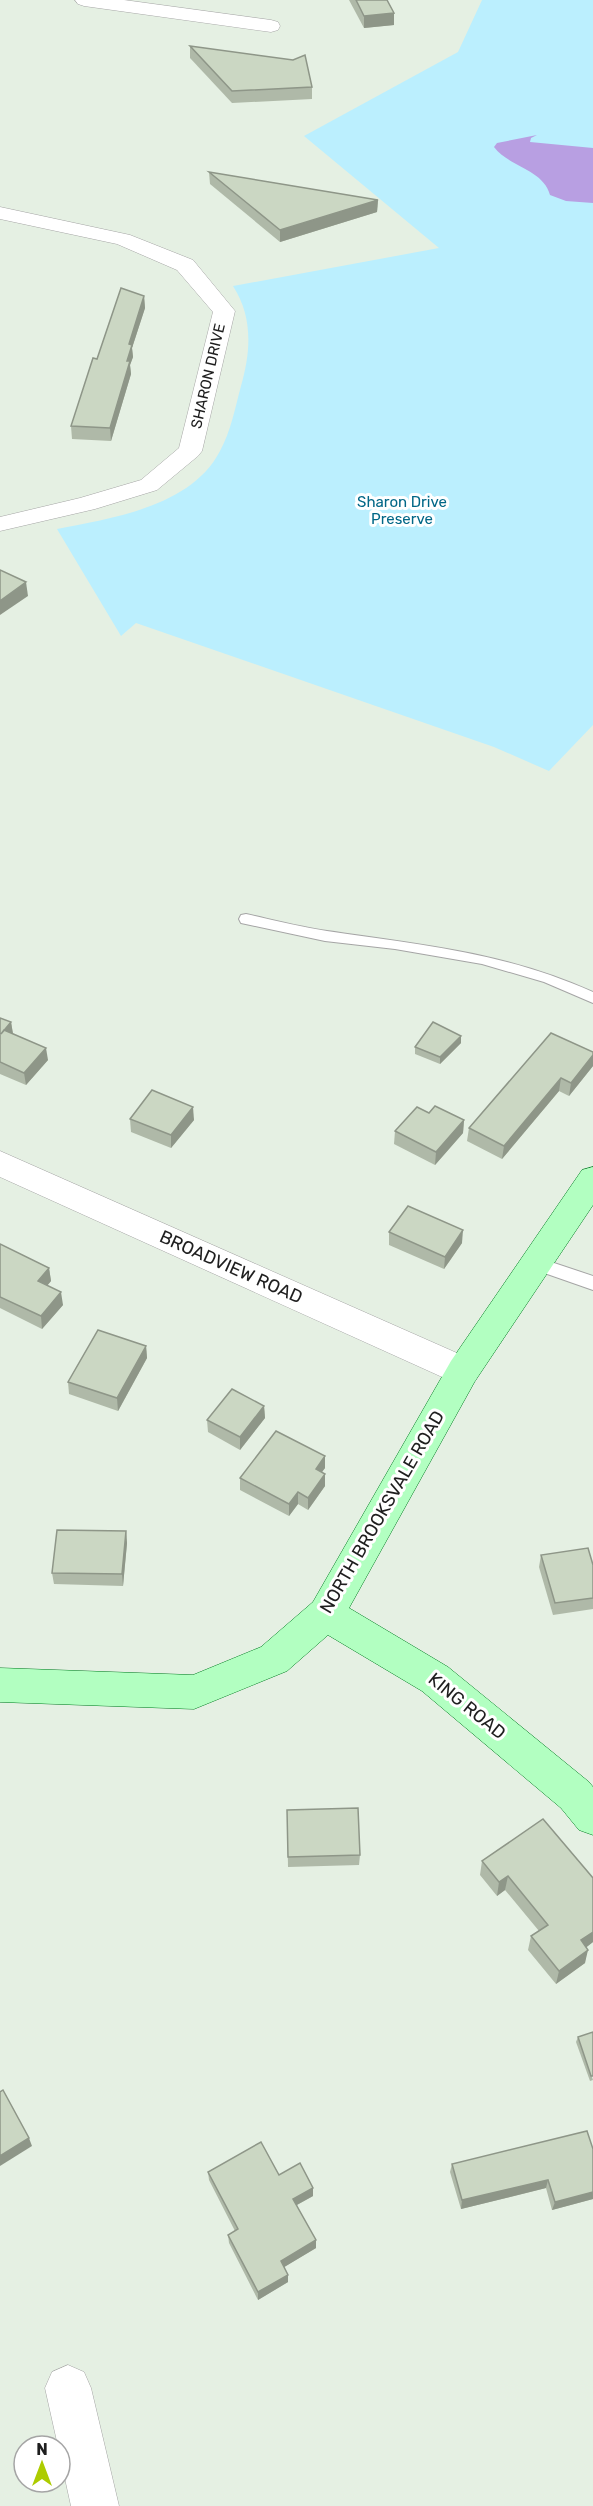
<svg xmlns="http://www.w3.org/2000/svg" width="593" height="2506" viewBox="0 0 593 2506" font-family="Rubik,sans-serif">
  <rect width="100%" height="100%" fill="#e5f0e3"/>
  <path fill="#bbeffe" d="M482,0h111v725l-44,46 -55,-24 -358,-124 -15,13 -64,-107c55,-11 134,-22 163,-78 11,-20 15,-43 21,-65 10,-35 12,-69 -8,-100l206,-38 -135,-112 154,-84z"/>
  <path fill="#b89fe2" d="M537,135l-6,3 -1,4 63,6v55l-27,-2 -16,-6c-7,-26 -41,-28 -56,-48l3,-4z"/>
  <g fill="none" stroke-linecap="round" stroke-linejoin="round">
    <g stroke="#a5a5a5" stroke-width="2">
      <g id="lane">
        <path d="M246,914c27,6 54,13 81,17 94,14 177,21 266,61v11l-49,-21 -62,-18 -87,-15 -70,-8 -84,-18 -2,-4 2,-4z"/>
        <path d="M536,1257l57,19v14l-63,-22 -2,-5 2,-5z"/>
      </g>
    </g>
    <g stroke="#a5a5a5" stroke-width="1">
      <g id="street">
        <path d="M75,0h49l147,20 7,2 2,4 -2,4 -7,2 -187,-26 -6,-2z"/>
        <path d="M0,207l130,28 63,25 42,51 -33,140 -4,5 -41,34 -62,19 -95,22v-14l80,-19 61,-18 38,-32 34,-136 -36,-42 -60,-26 -117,-25z"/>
        <path d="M0,1151l475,210 5,10 -5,10 -12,4 -12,-4 -451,-204z"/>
        <path d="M68,2365l16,7 7,16 28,118h-48l-11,-50v-10h-2l-13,-58 7,-16z"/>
      </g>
    </g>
    <g stroke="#007a20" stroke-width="1">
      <path id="secondary" d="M593,1167v38l-118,176 -126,227 99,59 141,115 4,5v48l-14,-5 -18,-22 -139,-117 -94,-56 -41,36 -93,38 -194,-7v-34l193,7 68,-28 52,-45 138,-241 131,-191z"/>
    </g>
    <use href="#lane" fill="#fff" fill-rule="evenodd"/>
    <use href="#street" fill="#fff" fill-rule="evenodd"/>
    <use href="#secondary" fill="#b2ffc1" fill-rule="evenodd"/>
  </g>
  <g fill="#afb9a8">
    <path d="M349,0h38l7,13v12l-30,3z"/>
    <path d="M190,46l122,41v12l-80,4 -42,-45z"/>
    <path d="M209,172l169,28 -1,12 -97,30 -70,-58z"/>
    <path d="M144,296l1,12 -13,40 1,9 -3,8 1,9 -20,67 -39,-2 -1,-13 26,-67z"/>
    <path d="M0,1018l11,4 2,12 35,26 -22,25 -26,-11z"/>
    <path d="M551,1033l42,33 -24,30 -10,-5 -57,68 -35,-18 2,-13z"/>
    <path d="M461,1036v7l-21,21 -25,-10v-7z"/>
    <path d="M429,1113l35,7 -1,13 -28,32 -41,-21 1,-13z"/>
    <path d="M130,1119l64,1 -23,28 -40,-16z"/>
    <path d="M389,1232l73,11 -18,26 -55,-24z"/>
    <path d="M0,1244l49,24 2,13 -4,5 16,19 -21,24 -42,-21z"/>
    <path d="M146,1346l1,12 -29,53 -49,-17 -1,-12z"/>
    <path d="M264,1406l1,12 -25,32 -32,-18 -1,-12z"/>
    <path d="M325,1456v12l-3,4 3,14 -17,24 -10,-6 -9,12 -49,-26v-12z"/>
    <path d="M126,1531l1,12 -4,43 -69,-2 -2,-11z"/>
    <path d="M541,1555l52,10v44l-40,6 -14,-48z"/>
    <path d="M287,1810l73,45 -1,10 -71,2z"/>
    <path d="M543,1819l50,123 -7,5 -1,16 -29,21 -28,-34 3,-14 8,-5 -34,-41 -8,6 -17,-21 2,-14z"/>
    <path d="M578,2037l15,43 -3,1 -14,-39z"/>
    <path d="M593,2149v50l-41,11 -6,-22 -85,21 -11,-37 2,-8z"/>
    <path d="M208,2172l71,3 34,13v8l-16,9 19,43 -32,19 4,15 -30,18 -29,-57 -1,-8 7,-4 -26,-51z"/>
  </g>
  <g fill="#8e9688">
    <path d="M394,13v12l-30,3v-12z"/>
    <path d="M378,200l-1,12 -97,30v-12z"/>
    <path d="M144,296l1,12 -13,40 1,9 -3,8 1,9 -20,67 -1,-13 17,-67 2,-17z"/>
    <path d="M26,582l2,14 -28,19v-14z"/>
    <path d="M11,1022l2,12h-12z"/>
    <path d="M461,1036v7l-21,21v-7z"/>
    <path d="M46,1048l2,12 -22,25 -2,-12z"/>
    <path d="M593,1055v11l-24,30 2,-13z"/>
    <path d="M561,1078l-2,13 -57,68 2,-13z"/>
    <path d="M193,1107l1,13 -23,28v-13z"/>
    <path d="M464,1120l-1,13 -28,32 1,-13z"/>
    <path d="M463,1230l-1,13 -18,26 1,-12z"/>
    <path d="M49,1268l2,13 -11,13 -2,-13z"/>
    <path d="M61,1292l2,13 -21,24 -1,-13z"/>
    <path d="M146,1346l1,12 -29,53 -1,-13z"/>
    <path d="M264,1406l1,12 -25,32v-13z"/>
    <path d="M325,1456v12l-10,13 1,-12z"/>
    <path d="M325,1474v12l-17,24v-12z"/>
    <path d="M298,1492v12l-9,12v-12z"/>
    <path d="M126,1531l1,12 -4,43 -1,-12z"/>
    <path d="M508,1876l-3,14 -8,6 2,-14z"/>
    <path d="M593,1932v10l-15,12 3,-14z"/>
    <path d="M588,1950l-3,13 -29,21 3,-13z"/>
    <path d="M29,2138l3,8 -32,20v-10z"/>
    <path d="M548,2180l-2,8 -85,21 1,-9z"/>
    <path d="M313,2188v8l-20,11v-8z"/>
    <path d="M593,2192v7l-41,11 3,-8z"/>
    <path d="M316,2240v8l-35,21v-8z"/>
    <path d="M288,2275v7l-30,18v-8z"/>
  </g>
  <g fill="#cbd7c3" stroke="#8e9688" stroke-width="1.5">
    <path d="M356,0h31l7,13 -30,3z"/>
    <path d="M190,46l103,14 12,-5 7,32 -80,4z"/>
    <path d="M209,172l169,28 -98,30z"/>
    <path d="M121,288l23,8 -15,48 3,1 -5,16h3l-20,67 -39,-2 22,-68 4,1z"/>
    <path d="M0,570l26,12 -26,19z"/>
    <path d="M0,1018l11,4 -10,12 3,-4 42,18 -22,25 -24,-11z"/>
    <path d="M433,1022l28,14 -21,21 -25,-10z"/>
    <path d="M551,1033l42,19v3l-22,28 -10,-5 -57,68 -35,-18z"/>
    <path d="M152,1090l41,17 -22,28 -41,-16z"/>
    <path d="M435,1106l29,14 -28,32 -41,-21 22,-24 12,6z"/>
    <path d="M408,1206l55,24 -18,27 -56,-25z"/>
    <path d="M0,1244l49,24 -11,13 23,11 -20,24 -41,-19z"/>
    <path d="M98,1330l48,16 -29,52 -49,-16z"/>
    <path d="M232,1389l32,17 -24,31 -33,-17z"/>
    <path d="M276,1431l49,25 -9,13 9,5 -17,24 -10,-6 -9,12 -49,-26z"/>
    <path d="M57,1530l69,1 -4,43 -70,-1z"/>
    <path d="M588,1548l5,17v33l-38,5 -14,-48z"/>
    <path d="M358,1808l2,47 -72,2 -1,-47z"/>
    <path d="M543,1819l50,59v54l-12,8 7,10 -29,21 -28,-35 17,-11 -40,-49 -9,6 -17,-21z"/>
    <path d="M593,2032v44h-2l-13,-39z"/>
    <path d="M3,2090l26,48 -29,18v-64z"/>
    <path d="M587,2131l6,18v43l-38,10 -7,-22 -86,20 -10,-36z"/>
    <path d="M261,2142l18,33 21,-12 13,25 -20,11 23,41 -35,21 7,14 -30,17 -30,-57 10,-6 -30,-57z"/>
  </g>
  <g text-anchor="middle" stroke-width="6" stroke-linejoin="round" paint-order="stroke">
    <g font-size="15" fill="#1e1e1e" stroke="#fff">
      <text transform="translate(208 376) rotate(-77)" y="5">SHARON DRIVE</text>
    </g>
    <g font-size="15" fill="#016787" stroke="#fff">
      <text x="402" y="507">Sharon Drive<tspan x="402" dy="17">Preserve</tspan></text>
    </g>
    <g font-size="18" fill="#1e1e1e" stroke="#fff">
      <text transform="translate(231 1267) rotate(24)" y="6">BROADVIEW ROAD</text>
      <text transform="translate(382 1512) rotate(-60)" y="6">NORTH BROOKSVALE ROAD</text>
      <text transform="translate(467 1706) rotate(39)" y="6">KING ROAD</text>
    </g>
  </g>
  <g transform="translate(42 2464)"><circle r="28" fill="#ffffff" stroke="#a5a5a5" stroke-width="1.5"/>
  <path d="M0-4.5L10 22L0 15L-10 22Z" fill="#adcc00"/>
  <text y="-9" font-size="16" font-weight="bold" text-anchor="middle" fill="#1e1e1e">N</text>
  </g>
</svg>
